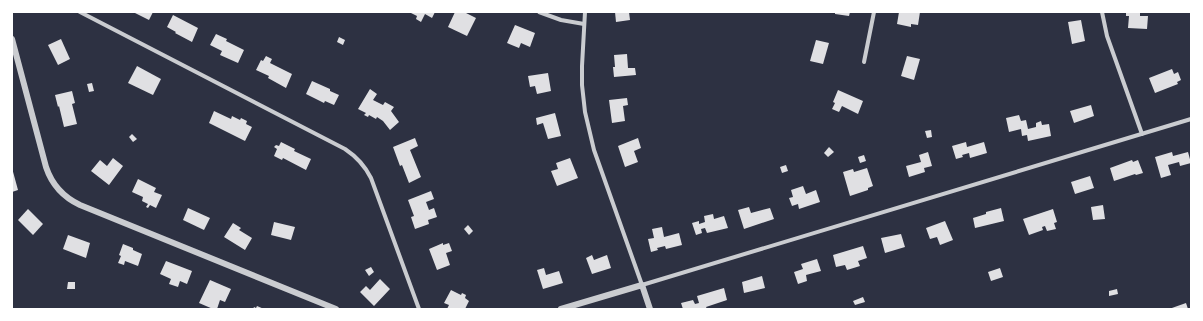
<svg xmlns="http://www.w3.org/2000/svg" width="1203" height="321" viewBox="0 0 1203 321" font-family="Manrope,sans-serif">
  <rect width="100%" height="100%" fill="#2d3142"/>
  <g fill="#e0e0e3">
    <path d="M133,12h20l-4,8z"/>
    <path d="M409,12h26l-3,6 -7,-4 -4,8 -5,-3 1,-3z"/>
    <path d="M455,12h9l12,6 -9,18 -19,-9z"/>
    <path d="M615,12h14l1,8 -14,2z"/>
    <path d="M835,12h15l-1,4 -14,-2z"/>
    <path d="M899,12h21l-2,13 -7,-1v3l-14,-3z"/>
    <path d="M1126,12h14v4h8l-1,13 -19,-1 1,-12h-3z"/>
    <path d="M173,15l25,13 -6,14 -17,-9 1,-1 -9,-5z"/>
    <path d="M1081,20l4,21 -13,3 -4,-22z"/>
    <path d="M515,25l20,8 -5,14 -9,-4 -2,5 -12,-5z"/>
    <path d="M216,34l11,5 -1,2 18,9 -6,13 -18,-8 2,-4 -12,-6z"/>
    <path d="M339,37l6,3 -2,5 -6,-3z"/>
    <path d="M61,39l9,20 -12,6 -10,-20z"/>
    <path d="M816,40l13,3 -6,21 -13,-3z"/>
    <path d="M627,54l1,14h7l1,7 -22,2 -1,-10h2l-1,-12z"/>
    <path d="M266,56l6,3 -2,4 22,11 -6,14 -18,-10 1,-2 -13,-6 5,-10 2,1z"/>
    <path d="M907,56l13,3 -6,21 -13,-4z"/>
    <path d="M137,66l24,13 -8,16 -25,-12z"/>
    <path d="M1172,69l2,5 4,-2 3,8 -4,2 1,2 -23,9 -6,-15z"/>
    <path d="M548,73l3,18 -14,3 -2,-8 -5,1 -2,-11z"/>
    <path d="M312,81l18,8v2l9,4 -5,10 -9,-4 -1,2 -18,-9z"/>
    <path d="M92,83l2,8 -5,1 -2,-8z"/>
    <path d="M370,89l7,5 -4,6 10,5 2,-3 9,5 -3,4 8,11 -9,8 -7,-9 -6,-4 -1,2 -7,-4 -1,2 -4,-2 2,-2 -8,-4z"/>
    <path d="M838,90l25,11 -5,13 -16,-8 -3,6 -7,-3 3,-6 -2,-1z"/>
    <path d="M72,91l3,12 -3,1 5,20 -13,3 -5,-21 -1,1 -3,-12z"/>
    <path d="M627,98l1,7 -5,1 2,15 -13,2 -3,-23z"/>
    <path d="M1091,105l3,11 -20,7 -4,-12z"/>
    <path d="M214,111l17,8 1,-3 8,4 1,-2 6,3 -1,3 6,3 -7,14 -36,-18z"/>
    <path d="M555,113l6,23 -13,3 -5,-16 -6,2 -1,-7z"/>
    <path d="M1019,115l2,6 5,-1 2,9 8,-2v-4l5,-2 1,4 7,-1 2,12 -23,5 -1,-6 -5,1 -1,-7 -12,3 -3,-14z"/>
    <path d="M931,130l1,7 -5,1 -2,-7z"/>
    <path d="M132,134l5,5 -4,3 -4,-5z"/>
    <path d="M415,138l3,8 -8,4 11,27 -12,6 -7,-18 -2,1 -7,-19z"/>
    <path d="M638,138l3,10 -7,3 4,11 -13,5 -7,-21z"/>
    <path d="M281,142l14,7 -1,2 17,8 -5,11 -23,-12 -1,2 -8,-4 3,-7 -3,-2 2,-2 3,1z"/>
    <path d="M966,142l1,5 17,-5 3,11 -17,5 -1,-5 -7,2 1,2 -7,2 -4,-13z"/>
    <path d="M829,147l5,5 -6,5 -4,-4z"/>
    <path d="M928,152l4,14 -8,2 1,4 -16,5 -3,-11 15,-4 -2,-7z"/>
    <path d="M1172,152l1,4 15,-4 3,11 -11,3 -1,-4 -11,3 3,10 -10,3 -6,-21z"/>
    <path d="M864,155l2,6 -6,2 -2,-6z"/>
    <path d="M113,158l10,8 -14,19 -18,-14 9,-11 7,6z"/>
    <path d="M570,158l8,20 -21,8 -6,-15 7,-2 -2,-6z"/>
    <path d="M1132,160l1,2 5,-2 5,13 -7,2 -1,-1 -21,7 -4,-13z"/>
    <path d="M786,165l2,6 -6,2 -2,-6z"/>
    <path d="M12,168l6,22 -6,2z"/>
    <path d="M867,168l6,18 -5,2v2l-18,6 -7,-24 10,-3 1,3z"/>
    <path d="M1090,176l4,12 -19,6 -4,-12z"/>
    <path d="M138,179l18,9 -2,4 8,3 -6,13 -6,-3 -2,3 -2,-1 2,-3 -6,-3 1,-4 -11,-5z"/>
    <path d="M803,186l3,8 10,-4 4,12 -21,7 -1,-5 -6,2 -3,-8 4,-1 -2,-7z"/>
    <path d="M431,191l3,8 -8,3 3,8 5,-2 3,9 -9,3 1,4 -14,5 -4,-12 3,-1 -6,-16z"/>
    <path d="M1103,205l2,14 -12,1 -2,-13z"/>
    <path d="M749,207l2,6 19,-5 4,11 -30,10 -6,-19z"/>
    <path d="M188,208l22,10 -6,12 -21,-10z"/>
    <path d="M1001,208l3,13 -29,7 -2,-10 13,-4v-2z"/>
    <path d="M28,209l15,15 -10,11 -15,-15z"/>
    <path d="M1053,209l4,13 -3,1 2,6 -9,2 -2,-5 -3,1 1,3 -14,5 -6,-16z"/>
    <path d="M713,214l1,5 10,-3 4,12 -21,5 -2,-5 -4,1 1,4 -6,2 -4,-12 7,-2v3l6,-2 -1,-6z"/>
    <path d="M945,221l8,19 -13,5 -3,-8 -7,2 -4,-11z"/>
    <path d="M274,222l21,5 -4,13 -20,-5z"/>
    <path d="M233,223l8,5 -2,2 13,8 -7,12 -21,-13z"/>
    <path d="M468,225l5,6 -4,4 -5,-6z"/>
    <path d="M662,227l2,10 15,-4 3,12 -16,4 -1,-3 -8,2 1,2 -7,2 -3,-13 6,-1 -2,-9z"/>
    <path d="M901,234l4,13 -20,6 -4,-15z"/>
    <path d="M68,235l22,8 -4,15 -23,-9z"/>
    <path d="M443,243v2l6,-2 3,8 -6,2 4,12 -13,5 -8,-21z"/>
    <path d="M123,244l10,4v2l9,4 -4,12 -13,-5 -1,4 -6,-2 3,-7 -2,-1z"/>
    <path d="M863,246l4,12 -9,3 2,5 -13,4 -2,-5 -9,2 -3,-12z"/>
    <path d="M592,255l2,5 13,-5 4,13 -19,6 -6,-16z"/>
    <path d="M817,259l4,12 -15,4 1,6 -9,3 -4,-12 9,-3 -2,-5z"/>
    <path d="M166,261l26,10 -5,13 -7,-3 -2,6 -9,-3 2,-5 -11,-5z"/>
    <path d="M371,267l3,5 -5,4 -4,-6z"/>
    <path d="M544,268l2,7 13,-4 4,12 -20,6 -6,-19z"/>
    <path d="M1000,268l3,9 -12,4 -3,-9z"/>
    <path d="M762,276l3,12 -21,5 -2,-11z"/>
    <path d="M380,279l10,10 -16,17 -14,-14 6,-6 4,4z"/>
    <path d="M210,280l21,9 -6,13 -5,-2 -3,9h-4l-14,-6z"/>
    <path d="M68,282h7v7h-8z"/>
    <path d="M724,288l3,12 -21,7 1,2h-24l-2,-6 12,-3 2,4 4,-1 -2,-7z"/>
    <path d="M1117,289l1,5 -9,2v-5z"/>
    <path d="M451,290l10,5 1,-2 4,2 -1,3 4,3 -4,8h-18l2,-4 -5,-2z"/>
    <path d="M863,297l2,5 -10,3 -2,-4z"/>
    <path d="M1186,303l2,6h-19z"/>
    <path d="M257,306l7,3h-11l1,-2 2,1z"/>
  </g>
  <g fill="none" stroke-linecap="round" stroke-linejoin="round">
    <g stroke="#caccd0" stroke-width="4">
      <path d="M80,12l265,137c12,8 20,17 26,29l48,131"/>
      <path d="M539,12l22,8 23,4"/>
      <path d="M585,12l-3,54v19l3,27 9,38 48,135 549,-166"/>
      <path d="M1102,12l5,24 35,98"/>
      <path d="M864,62l10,-50"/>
    </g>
    <g stroke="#caccd0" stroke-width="6">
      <path d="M12,39l34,128c6,18 17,30 34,38l256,104"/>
      <path d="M561,309l81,-24 8,24"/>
    </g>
  </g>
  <rect width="1203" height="321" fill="none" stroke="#ffffff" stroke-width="26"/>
</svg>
